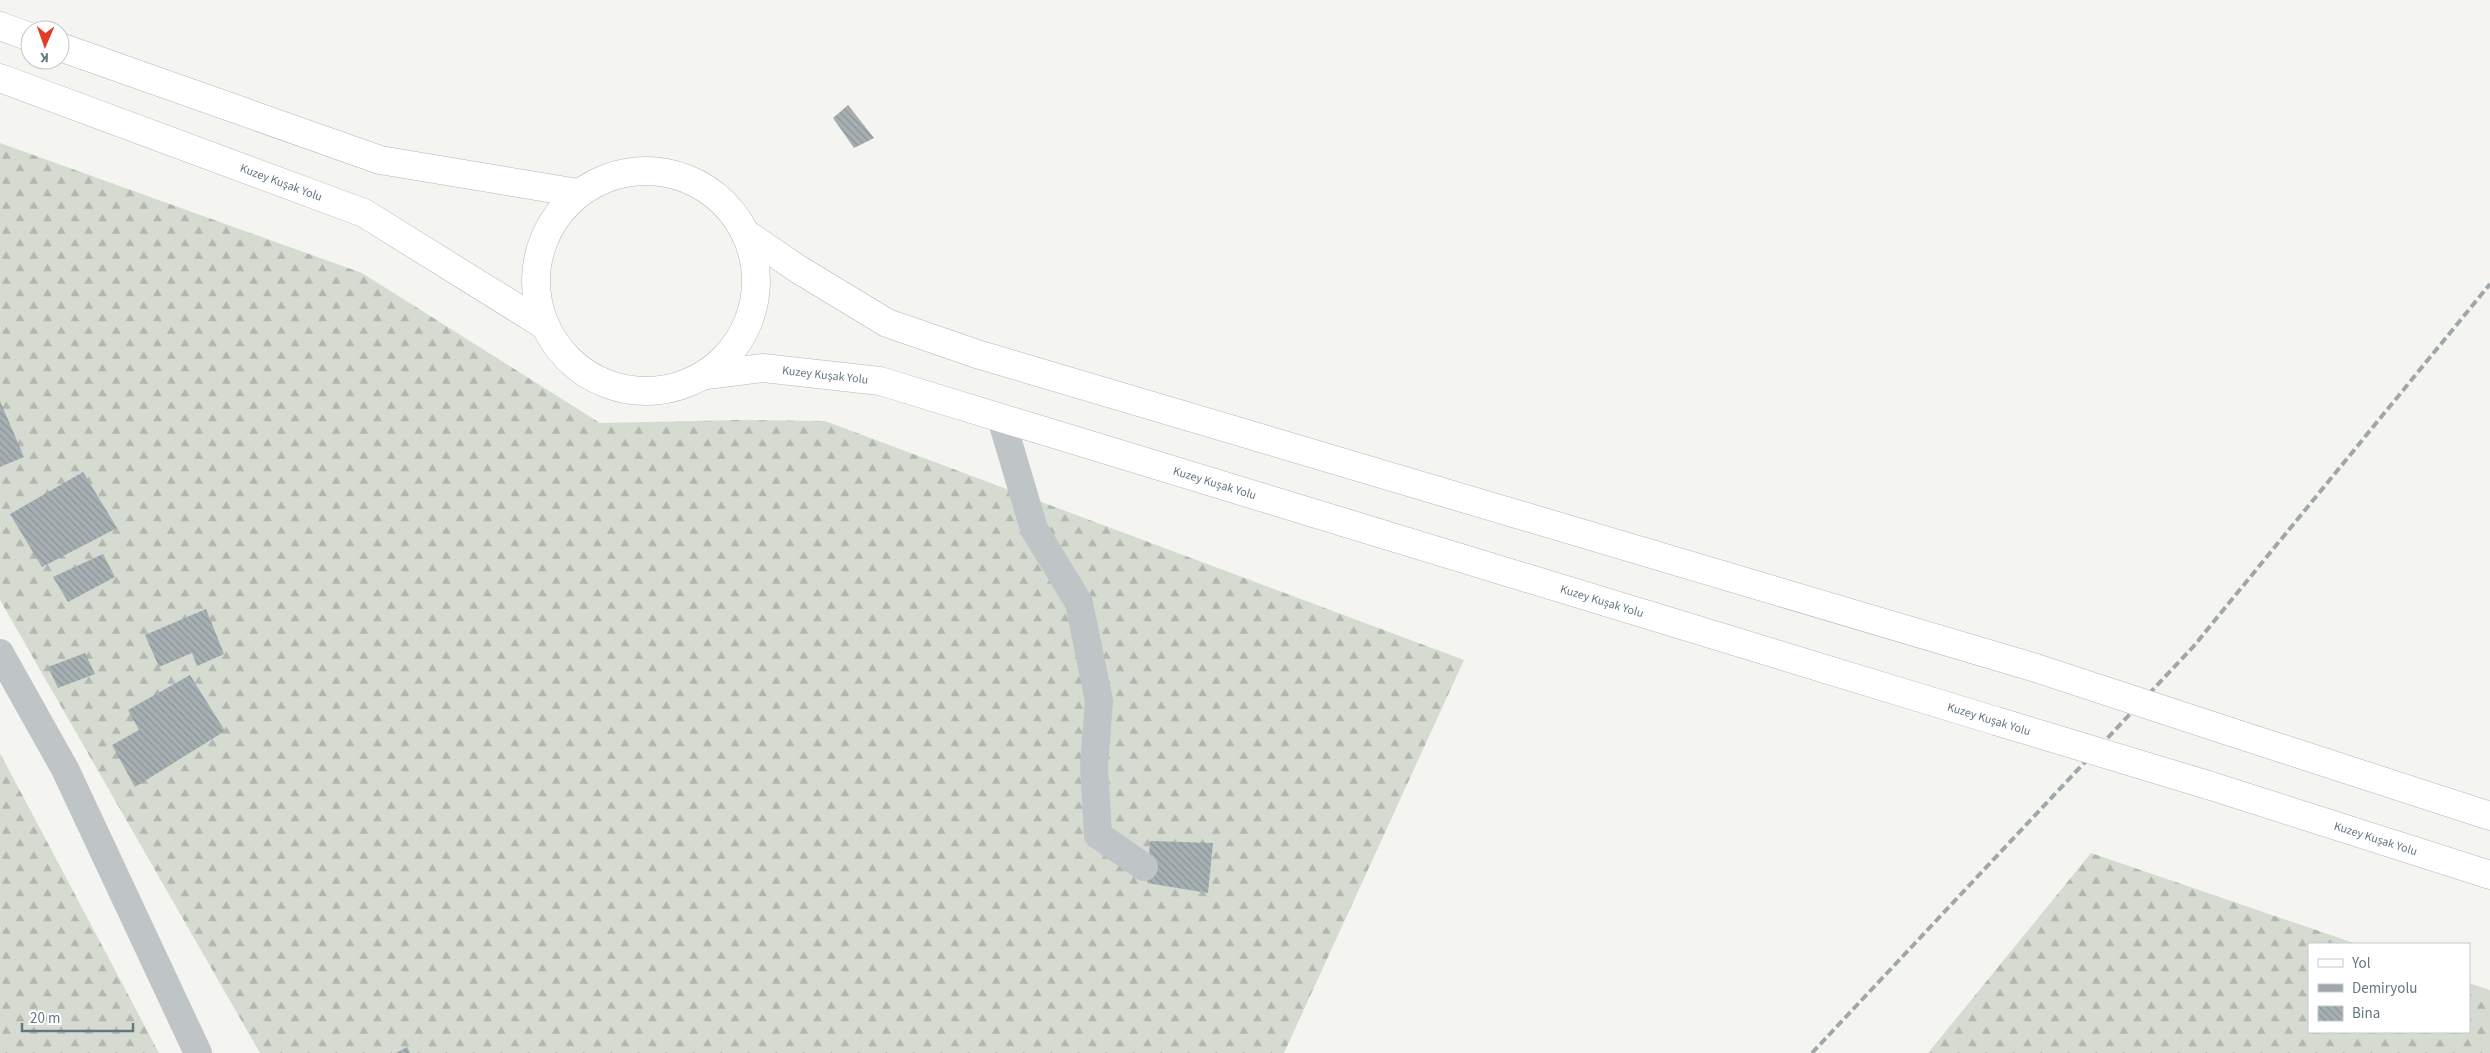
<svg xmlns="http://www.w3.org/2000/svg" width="2490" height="1053" viewBox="0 0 2490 1053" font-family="'Source Sans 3',sans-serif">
  <defs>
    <pattern id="forest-firs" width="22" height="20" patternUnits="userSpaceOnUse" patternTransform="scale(1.25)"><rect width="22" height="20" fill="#d6dbd1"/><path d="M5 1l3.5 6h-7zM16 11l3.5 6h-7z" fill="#b1b6af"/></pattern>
    <pattern id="building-back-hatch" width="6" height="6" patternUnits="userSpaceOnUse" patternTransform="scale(1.25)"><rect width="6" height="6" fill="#a6b0b3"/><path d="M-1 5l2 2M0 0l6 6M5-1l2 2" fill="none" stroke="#8b9497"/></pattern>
  </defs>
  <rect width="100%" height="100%" fill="#f4f4f0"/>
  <g fill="url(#forest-firs)">
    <path d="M0,143l362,130 238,150 140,-3 85,1 639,239 -180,393h-1024l-260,-453z"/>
    <path d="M0,753l159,300h-159z"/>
    <path d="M2091,853l266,91h-48v88h160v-49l21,7v63h-562z"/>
  </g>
  <g fill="url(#building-back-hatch)">
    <path d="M848,105l26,33 -20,10 -21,-30z"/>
    <path d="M0,401l24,56 -24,10z"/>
    <path d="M83,472l34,56 -75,39 -32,-53z"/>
    <path d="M103,554l12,23 -47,25 -15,-25z"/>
    <path d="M206,609l18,45 -27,12 -5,-13 -33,14 -14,-32z"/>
    <path d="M85,653l10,21 -37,14 -10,-21z"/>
    <path d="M190,675l35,56 -90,56 -23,-42 27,-15 -11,-20z"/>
    <path d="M1150,841l63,2 -5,50 -61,-10z"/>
    <path d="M407,1047l3,6h-14z"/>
  </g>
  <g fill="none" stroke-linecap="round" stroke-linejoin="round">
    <g stroke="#b2b7ba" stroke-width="29">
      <g id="major">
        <path d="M0,26l30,11"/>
        <path d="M60,47l320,113 198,33"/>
        <path id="s1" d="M0,78l364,135 180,112"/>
        <circle cx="646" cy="281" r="110"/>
        <path d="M745,233l53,36 89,54 90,31 1059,314"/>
        <path id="s2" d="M706,375l57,-7 117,13 1116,340"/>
        <path d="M2231,732l259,84"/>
        <path id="s3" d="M2208,785l282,90"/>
      </g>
    </g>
    <g stroke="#bfc4c6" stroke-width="28">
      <path d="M1001,418l33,111 45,74 20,98 -5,65 4,69 46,32"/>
      <path d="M0,653l65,116 133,284"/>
    </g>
    <use href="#major" stroke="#fff" stroke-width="28"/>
    <path stroke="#a0a7ab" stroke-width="4" stroke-dasharray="8 4" stroke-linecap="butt" d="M1812,1053l381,-406 297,-363"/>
    <g stroke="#b2b7ba" stroke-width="29" stroke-linecap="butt">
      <g id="major-bridge">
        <path d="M2036,668l195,64"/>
        <path d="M1996,721l212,64"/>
      </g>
    </g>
    <use href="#major-bridge" stroke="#fff" stroke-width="28"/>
  </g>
  <g text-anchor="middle" stroke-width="5" stroke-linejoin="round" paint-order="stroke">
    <g font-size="12" fill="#637781" stroke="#fff">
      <text dy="4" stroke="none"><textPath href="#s1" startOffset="300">Kuzey Kuşak Yolu</textPath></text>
      <text dy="4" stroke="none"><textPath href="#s2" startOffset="120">Kuzey Kuşak Yolu</textPath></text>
      <text dy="4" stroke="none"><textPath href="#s2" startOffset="525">Kuzey Kuşak Yolu</textPath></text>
      <text dy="4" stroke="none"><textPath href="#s2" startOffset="930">Kuzey Kuşak Yolu</textPath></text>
      <text transform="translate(1989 719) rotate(17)" y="4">Kuzey Kuşak Yolu</text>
      <text dy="4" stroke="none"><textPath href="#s3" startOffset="176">Kuzey Kuşak Yolu</textPath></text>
    </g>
  </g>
  <rect x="2308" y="943" width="162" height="90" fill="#ffffff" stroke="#c1c9cd"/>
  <rect x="2318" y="959" width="25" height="8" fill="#ffffff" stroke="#c1c9cd"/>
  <text x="2352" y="968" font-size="15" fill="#637781">Yol</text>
  <rect x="2318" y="984" width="25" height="8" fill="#a0a7ab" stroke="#c1c9cd"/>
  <text x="2352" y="993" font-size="15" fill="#637781">Demiryolu</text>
  <rect x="2318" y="1006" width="25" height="15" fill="url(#building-back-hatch)" stroke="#c1c9cd"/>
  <text x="2352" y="1018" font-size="15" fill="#637781">Bina</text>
  <g transform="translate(45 45) rotate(182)"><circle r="24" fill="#ffffff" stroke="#c1c9cd"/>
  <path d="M0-4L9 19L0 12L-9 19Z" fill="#e13d24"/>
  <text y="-8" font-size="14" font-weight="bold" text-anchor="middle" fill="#637781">K</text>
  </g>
  <path d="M22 1023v8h111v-8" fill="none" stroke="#637781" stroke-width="2.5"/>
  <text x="30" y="1023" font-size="15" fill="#637781" stroke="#ffffff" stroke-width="4" paint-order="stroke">20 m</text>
</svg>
